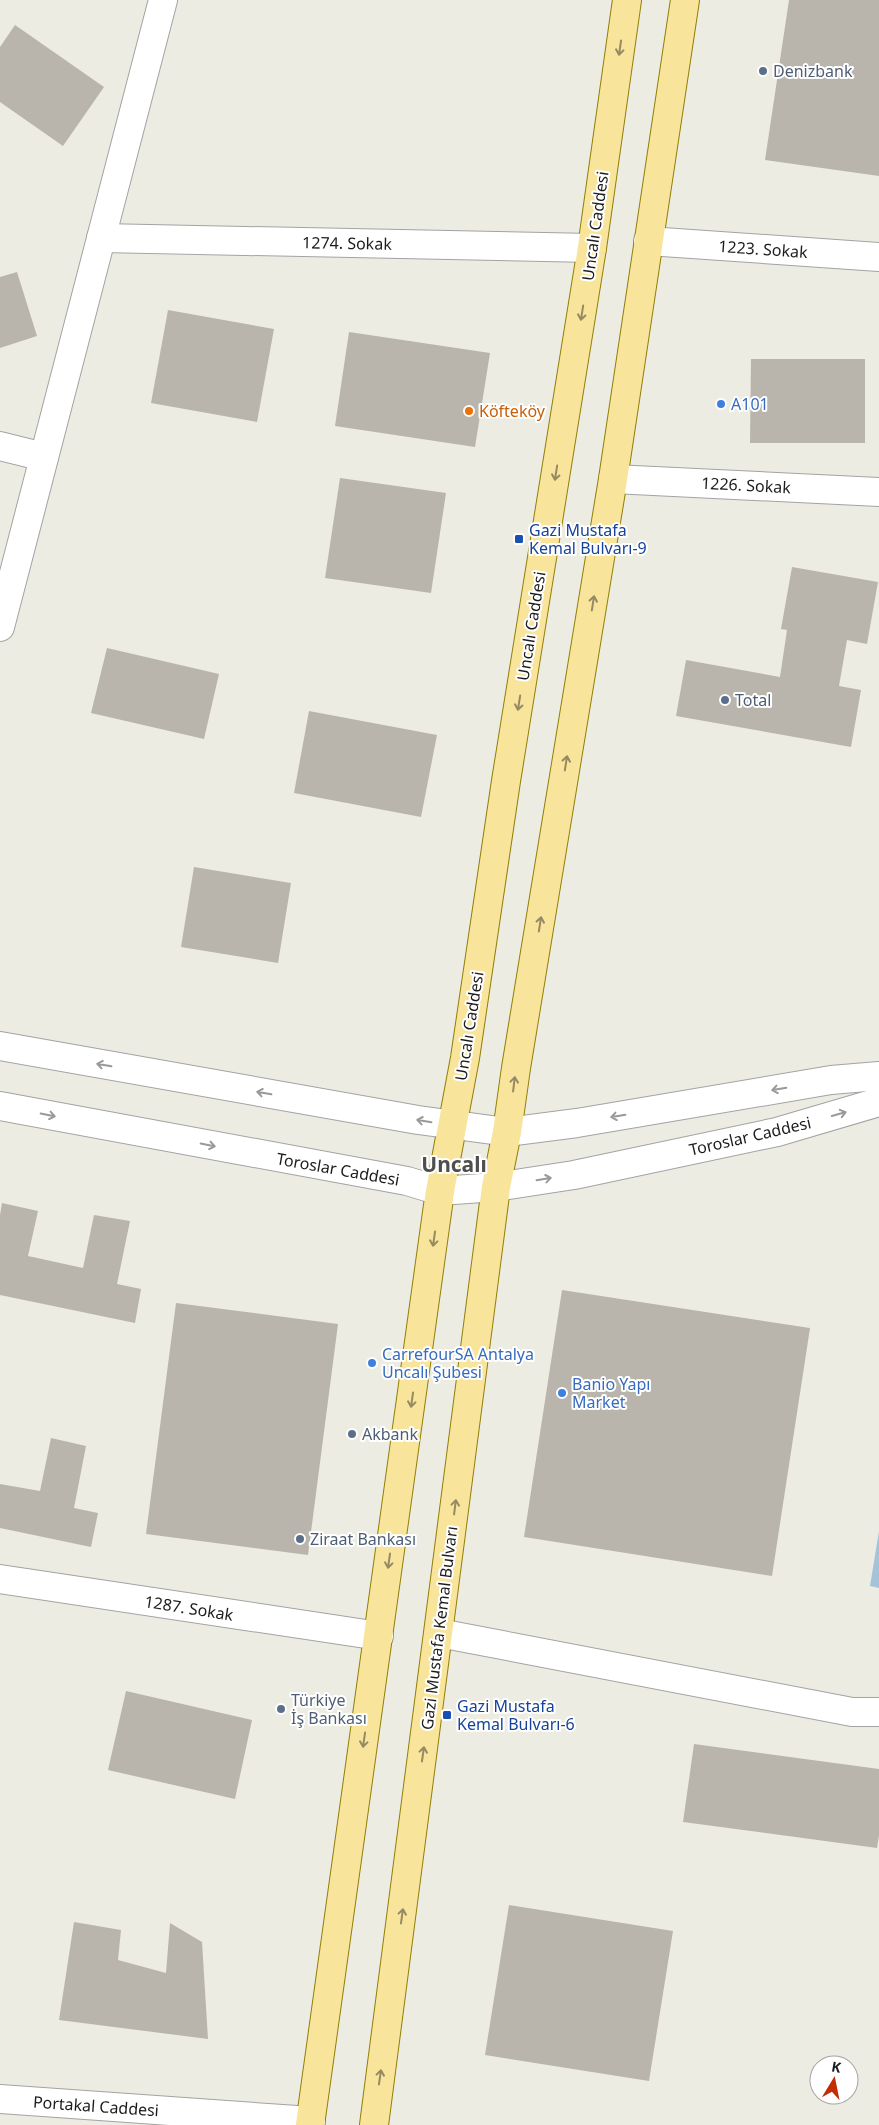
<svg xmlns="http://www.w3.org/2000/svg" width="879" height="2125" viewBox="0 0 879 2125" font-family="'Noto Sans',sans-serif">
  <rect width="100%" height="100%" fill="#edece2"/>
  <path fill="#a4c3da" d="M879,1531v57l-9,-2z"/>
  <g fill="#bab5ac">
    <path d="M789,0h90v176l-114,-16z"/>
    <path d="M15,25l89,62 -41,59 -63,-44v-55z"/>
    <path d="M17,272l20,64 -37,12v-71z"/>
    <path d="M168,310l106,19 -17,93 -106,-19z"/>
    <path d="M349,332l141,21 -15,94 -140,-21z"/>
    <path d="M751,359h114v84h-115z"/>
    <path d="M340,478l106,15 -15,100 -106,-15z"/>
    <path d="M792,567l86,15 -11,62 -20,-4 -8,46 22,4 -10,57 -175,-31 10,-56 94,17 7,-47 -6,-1z"/>
    <path d="M107,648l112,26 -15,65 -113,-26z"/>
    <path d="M309,711l128,24 -16,82 -127,-24z"/>
    <path d="M194,867l97,16 -13,80 -97,-16z"/>
    <path d="M2,1203l36,8 -10,45 55,12 11,-53 36,6 -13,63 24,5 -6,34 -135,-28v-80z"/>
    <path d="M562,1290l248,38 -38,248 -248,-39z"/>
    <path d="M176,1303l162,21 -30,231 -162,-21z"/>
    <path d="M51,1438l35,8 -12,62 24,5 -7,34 -91,-19v-44l40,7z"/>
    <path d="M126,1691l126,29 -17,79 -127,-29z"/>
    <path d="M694,1744l185,25v66l-2,13 -194,-26z"/>
    <path d="M509,1905l164,26 -24,150 -164,-26z"/>
    <path d="M74,1922l47,8 -3,30 48,13 4,-50 32,19 6,97 -149,-19z"/>
  </g>
  <g fill="none" stroke-linecap="round" stroke-linejoin="round">
    <g stroke="#a3a3a3" stroke-width="30">
      <g id="minor">
        <path d="M101,238l491,10"/>
        <path d="M648,241l231,16"/>
        <path d="M0,446l44,11"/>
        <path d="M613,479l266,13"/>
        <path d="M0,627l163,-627"/>
        <path d="M0,1579l379,57"/>
        <path d="M439,1633l413,79h27"/>
        <path d="M0,2099l311,22"/>
      </g>
    </g>
    <g stroke="#a3a3a3" stroke-width="30">
      <g id="tertiary">
        <path d="M0,1046l418,74 89,12 70,-9 254,-43 48,-4"/>
        <path d="M0,1106l407,75 33,10 56,-4 78,-12 203,-43 102,-30"/>
      </g>
    </g>
    <g stroke="#907f04" stroke-width="30">
      <g id="primary">
        <path d="M310,2125l130,-934 25,-133 41,-277 86,-533 35,-248"/>
        <path d="M374,2125l122,-938 11,-55 9,-64 97,-589 72,-479"/>
      </g>
    </g>
    <use href="#minor" stroke="#fff" stroke-width="28"/>
    <use href="#tertiary" stroke="#fff" stroke-width="28"/>
    <use href="#primary" stroke="#f9e49c" stroke-width="28"/>
  </g>
  <defs><path id="oneway-shaft" d="M-6 0H5M1.5-3L5.5 0L1.5 3" fill="none" stroke-width="1.6" stroke-linecap="round" stroke-linejoin="round" transform="scale(1.25)"/></defs>
  <g stroke="#968a62">
    <use href="#oneway-shaft" transform="translate(620 48) rotate(98)"/>
    <use href="#oneway-shaft" transform="translate(582 313) rotate(99)"/>
    <use href="#oneway-shaft" transform="translate(556 473) rotate(99)"/>
    <use href="#oneway-shaft" transform="translate(593 603) rotate(-81)"/>
    <use href="#oneway-shaft" transform="translate(519 703) rotate(99)"/>
    <use href="#oneway-shaft" transform="translate(566 763) rotate(-81)"/>
    <use href="#oneway-shaft" transform="translate(540 924) rotate(-81)"/>
    <use href="#oneway-shaft" transform="translate(514 1084) rotate(-83)"/>
    <use href="#oneway-shaft" transform="translate(434 1239) rotate(98)"/>
    <use href="#oneway-shaft" transform="translate(412 1400) rotate(98)"/>
    <use href="#oneway-shaft" transform="translate(455 1507) rotate(-83)"/>
    <use href="#oneway-shaft" transform="translate(389 1561) rotate(98)"/>
    <use href="#oneway-shaft" transform="translate(364 1740) rotate(98)"/>
    <use href="#oneway-shaft" transform="translate(423 1754) rotate(-82)"/>
    <use href="#oneway-shaft" transform="translate(402 1916) rotate(-82)"/>
    <use href="#oneway-shaft" transform="translate(380 2077) rotate(-82)"/>
  </g>
  <g stroke="#999">
    <use href="#oneway-shaft" transform="translate(104 1065) rotate(-170)"/>
    <use href="#oneway-shaft" transform="translate(779 1089) rotate(170)"/>
    <use href="#oneway-shaft" transform="translate(264 1093) rotate(-170)"/>
    <use href="#oneway-shaft" transform="translate(839 1114) rotate(-16)"/>
    <use href="#oneway-shaft" transform="translate(48 1115) rotate(11)"/>
    <use href="#oneway-shaft" transform="translate(618 1116) rotate(170)"/>
    <use href="#oneway-shaft" transform="translate(424 1121) rotate(-171)"/>
    <use href="#oneway-shaft" transform="translate(208 1145) rotate(11)"/>
    <use href="#oneway-shaft" transform="translate(544 1179) rotate(-9)"/>
  </g>
  <g fill="#5c6f8a" stroke="#fff" stroke-width="2">
    <circle cx="763" cy="71" r="5"/>
    <circle cx="725" cy="700" r="5"/>
    <circle cx="352" cy="1434" r="5"/>
    <circle cx="300" cy="1539" r="5"/>
    <circle cx="281" cy="1709" r="5"/>
  </g>
  <g fill="#3f7fe0" stroke="#fff" stroke-width="2">
    <circle cx="721" cy="404" r="5"/>
    <circle cx="372" cy="1363" r="5"/>
    <circle cx="562" cy="1393" r="5"/>
  </g>
  <circle fill="#e8710a" stroke="#fff" stroke-width="2" cx="469" cy="411" r="5"/>
  <g fill="#1a4fb4" stroke="#fff" stroke-width="2">
    <rect x="514" y="534" width="10" height="10" rx="2.5"/>
    <rect x="442" y="1710" width="10" height="10" rx="2.5"/>
  </g>
  <g text-anchor="middle" stroke-width="4" stroke-linejoin="round" paint-order="stroke">
    <g font-size="16" fill="#4e5e75" stroke="#fff" text-anchor="start">
      <text x="773" y="77">Denizbank</text>
      <text x="735" y="706">Total</text>
      <text x="362" y="1440">Akbank</text>
      <text x="310" y="1545">Ziraat Bankası</text>
      <text x="291" y="1706">Türkiye<tspan x="291" dy="18">İş Bankası</tspan></text>
    </g>
    <g font-size="16" fill="#1c1c1c" stroke="#fff">
      <text transform="translate(595 226) rotate(-82)" y="6">Uncalı Caddesi</text>
      <text transform="translate(347 243) rotate(1)" y="6">1274. Sokak</text>
      <text transform="translate(763 249) rotate(4)" y="6">1223. Sokak</text>
      <text transform="translate(746 485) rotate(3)" y="6">1226. Sokak</text>
      <text transform="translate(531 626) rotate(-81)" y="6">Uncalı Caddesi</text>
      <text transform="translate(469 1026) rotate(-81)" y="6">Uncalı Caddesi</text>
      <text transform="translate(750 1136) rotate(-13)" y="6">Toroslar Caddesi</text>
      <text transform="translate(338 1169) rotate(10)" y="6">Toroslar Caddesi</text>
      <text transform="translate(189 1608) rotate(9)" y="6">1287. Sokak</text>
      <text transform="translate(439 1628) rotate(-83)" y="6">Gazi Mustafa Kemal Bulvarı</text>
      <text transform="translate(96 2106) rotate(4)" y="6">Portakal Caddesi</text>
    </g>
    <g font-size="16" fill="#366cbe" stroke="#fff" text-anchor="start">
      <text x="731" y="410">A101</text>
      <text x="382" y="1360">CarrefourSA Antalya<tspan x="382" dy="18">Uncalı Şubesi</tspan></text>
      <text x="572" y="1390">Banio Yapı<tspan x="572" dy="18">Market</tspan></text>
    </g>
    <g font-size="16" fill="#c56008" stroke="#fff" text-anchor="start">
      <text x="479" y="417">Köfteköy</text>
    </g>
    <g font-size="16" fill="#164399" stroke="#fff" text-anchor="start">
      <text x="529" y="536">Gazi Mustafa<tspan x="529" dy="18">Kemal Bulvarı-9</tspan></text>
      <text x="457" y="1712">Gazi Mustafa<tspan x="457" dy="18">Kemal Bulvarı-6</tspan></text>
    </g>
    <g font-size="21" font-weight="bold" fill="#4f4f4f" stroke="#fff">
      <text x="454" y="1172">Uncalı</text>
    </g>
  </g>
  <g transform="translate(834 2080) rotate(10)"><circle r="24" fill="#ffffff" stroke="#a4a4a4"/>
  <path d="M0-4L9 19L0 12L-9 19Z" fill="#c32d06"/>
  <text y="-8" font-size="14" font-weight="bold" text-anchor="middle" fill="#1c1c1c">K</text>
  </g>
</svg>
